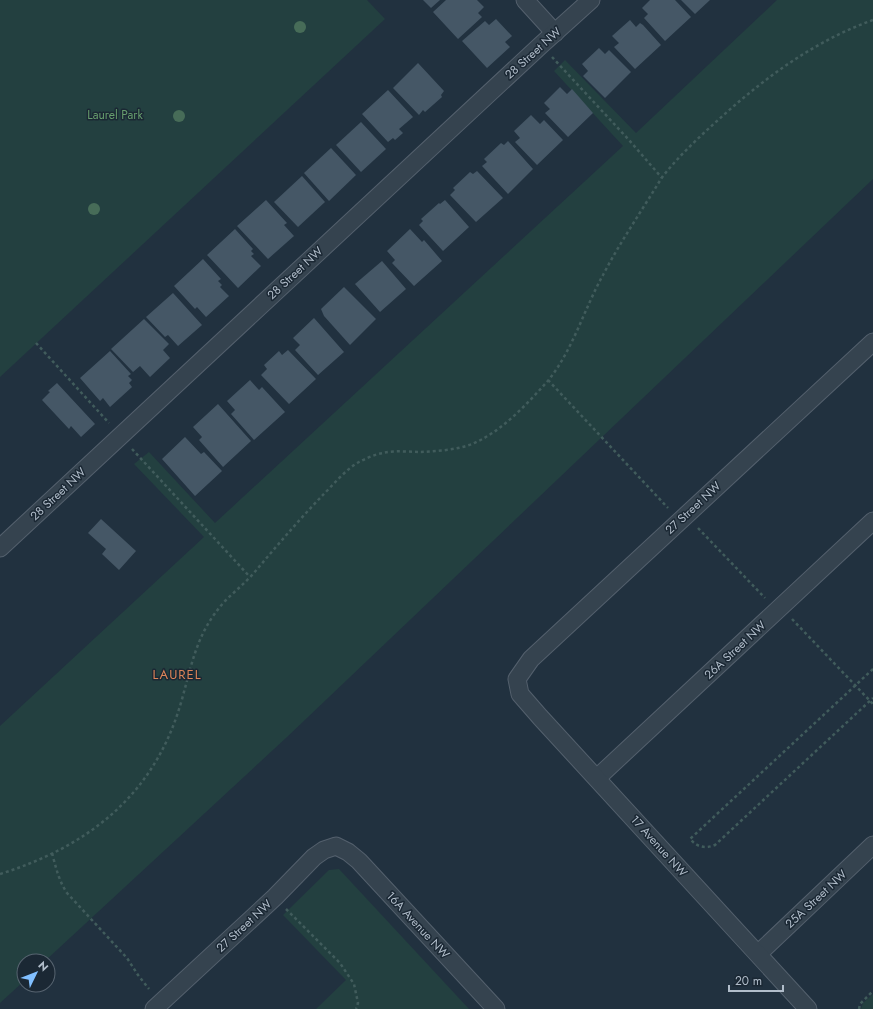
<svg xmlns="http://www.w3.org/2000/svg" width="873" height="1009" viewBox="0 0 873 1009" font-family="Jost,sans-serif">
  <rect width="100%" height="100%" fill="#21313f"/>
  <g fill="#234040">
    <path d="M0,0h367l18,19 -385,358z"/>
    <path d="M777,0h96v179l-586,558 -242,224h-21v20l-24,22v-277l204,-189 -70,-73 15,-12 66,71 408,-377 -69,-75 11,-11 71,73z"/>
    <path d="M339,869l130,140h-153l30,-29 -63,-65 46,-45z"/>
    <path d="M873,994v15h-12l2,-6z"/>
  </g>
  <g fill="#455766">
    <path d="M423,0h17l-9,8z"/>
    <path d="M446,0h31l7,7 -6,6 4,4 -24,22 -25,-27z"/>
    <path d="M650,0h25l16,17 -26,24 -21,-23 4,-4 -6,-6z"/>
    <path d="M681,0h29l-15,14z"/>
    <path d="M496,19l16,17 -7,6 5,5 -23,21 -25,-27 23,-20 4,4z"/>
    <path d="M630,20l6,7 4,-4 3,2 18,20 -26,24 -21,-22 5,-4 -7,-7z"/>
    <path d="M599,48l6,6 4,-4 22,22 -26,26 -22,-22 5,-5 -6,-7z"/>
    <path d="M418,63l26,28 -3,4 1,2 -17,15 -2,-2 -4,5 -26,-27z"/>
    <path d="M560,87l7,7 5,-5 21,24 -25,24 -23,-24 5,-4 -6,-6z"/>
    <path d="M388,90l25,27 -14,12 4,4 -8,7 -2,-2 -5,4 -26,-28z"/>
    <path d="M531,115l9,9 4,-4 19,20 -26,25 -22,-23 5,-4 -6,-7z"/>
    <path d="M361,122l25,27 -25,23 -25,-27z"/>
    <path d="M508,141l25,28 -25,25 -26,-28 5,-4 -3,-3 17,-16 3,2z"/>
    <path d="M331,148l25,27 -27,26 -25,-28z"/>
    <path d="M477,171l26,27 -27,24 -26,-27 5,-5 -2,-2 17,-16 3,2z"/>
    <path d="M302,176l23,26 -27,25 -24,-25z"/>
    <path d="M266,200l21,23 -3,2 10,11 -26,23 -31,-33z"/>
    <path d="M445,200l24,27 -26,24 -24,-26 4,-4 -2,-2 18,-16 1,1z"/>
    <path d="M235,229l18,20 -2,2 3,3 -3,2 10,10 -23,22 -31,-33z"/>
    <path d="M410,229l12,13 2,-2 18,21 -28,25 -22,-23 3,-3 -8,-9z"/>
    <path d="M203,259l18,20 -3,2 4,4 -2,2 9,9 -23,21 -9,-10 -2,2 -21,-23z"/>
    <path d="M382,261l24,28 -26,23 -25,-28z"/>
    <path d="M344,287l32,32 -26,26 -26,-29 -3,-7z"/>
    <path d="M173,293l29,32 -24,21 -10,-11 -3,2 -19,-20z"/>
    <path d="M314,318l30,34 -26,23 -23,-25 5,-5 -7,-7z"/>
    <path d="M144,319l25,25 -6,6 7,8 -20,19 -10,-11 -7,6 -22,-23z"/>
    <path d="M288,350l28,29 -27,25 -28,-29 6,-6 -3,-4 15,-14 3,4z"/>
    <path d="M110,351l21,23 -3,2 4,4 -3,3 3,4 -22,20 -7,-9 -3,3 -20,-23z"/>
    <path d="M250,380l9,10 3,-3 23,25 -31,28 -23,-26 4,-4 -8,-9z"/>
    <path d="M57,383l38,41 -14,13 -10,-11 -2,3 -27,-29 8,-8 -2,-1z"/>
    <path d="M218,404l33,37 -28,26 -24,-27 3,-3 -9,-10z"/>
    <path d="M185,437l16,17 3,-2 18,19 -27,25 -33,-37z"/>
    <path d="M101,519l35,32 -17,19 -17,-16 4,-5 -18,-16z"/>
  </g>
  <g fill="none" stroke-linecap="round" stroke-linejoin="round">
    <g stroke="#54606d" stroke-width="19">
      <g id="minor">
        <path d="M525,0l30,33"/>
        <path d="M0,548l541,-503 50,-45"/>
        <path d="M597,778l276,-257"/>
        <path d="M758,954l115,-109"/>
        <path d="M154,1009l121,-112 39,-40 10,-7 12,-4 12,6 11,9 137,148"/>
        <path d="M808,1009l-268,-292 -20,-23 -3,-15 14,-20 342,-317"/>
      </g>
    </g>
    <g stroke="#415c5c" stroke-width="2.5" stroke-dasharray="3 3" stroke-linecap="butt">
      <path d="M552,57l77,83 33,38"/>
      <path d="M36,343l73,80"/>
      <path d="M548,380l120,128"/>
      <path d="M132,449l118,128"/>
      <path d="M698,528l67,70"/>
      <path d="M792,619l81,85"/>
      <path d="M873,669l-183,170c7,8 15,10 25,6l158,-147"/>
      <path d="M52,853c4,15 7,28 15,40l60,65 11,17 11,14"/>
      <path d="M0,874c87,-27 153,-78 180,-168 12,-40 15,-72 45,-105 9,-9 19,-17 28,-27 22,-26 44,-52 68,-77 11,-11 25,-28 38,-35 6,-3 16,-8 24,-9 12,-3 26,-1 38,-1 17,-1 35,-2 51,-8 29,-12 53,-38 74,-61 26,-30 38,-74 57,-108 13,-25 28,-48 43,-72 6,-9 11,-18 17,-27 16,-20 35,-38 54,-55 46,-42 97,-80 156,-101"/>
      <path d="M286,909l54,54 14,21 4,19 -2,6"/>
      <path d="M859,1009l1,-5 13,-13"/>
    </g>
    <use href="#minor" stroke="#35434f" stroke-width="17"/>
  </g>
  <g fill="#476c58">
    <circle cx="300" cy="27" r="6"/>
    <circle cx="179" cy="116" r="6"/>
    <circle cx="94" cy="209" r="6"/>
  </g>
  <g text-anchor="middle" stroke-width="3" stroke-linejoin="round" paint-order="stroke">
    <g font-size="12" fill="#b1bdca" stroke="#1b2834">
      <text transform="translate(533 53) rotate(-42)" y="4">28 Street NW</text>
      <text transform="translate(295 273) rotate(-43)" y="4">28 Street NW</text>
      <text transform="translate(58 494) rotate(-43)" y="4">28 Street NW</text>
      <text transform="translate(693 508) rotate(-43)" y="4">27 Street NW</text>
      <text transform="translate(735 650) rotate(-43)" y="4">26A Street NW</text>
      <text transform="translate(659 846) rotate(48)" y="4">17 Avenue NW</text>
      <text transform="translate(816 899) rotate(-43)" y="4">25A Street NW</text>
      <text transform="translate(418 925) rotate(47)" y="4">16A Avenue NW</text>
      <text transform="translate(244 926) rotate(-43)" y="4">27 Street NW</text>
    </g>
    <g font-size="12" fill="#669d6d" stroke="#1b2834">
      <text x="115" y="119">Laurel Park</text>
    </g>
    <g font-size="13" letter-spacing="1" fill="#de8558" stroke="#1b2834">
      <text x="177" y="679">LAUREL</text>
    </g>
  </g>
  <g transform="translate(36 973) rotate(47)"><circle r="19" fill="#1b2834" stroke="#576470"/>
  <path d="M0-3L7 15L0 10L-7 15Z" fill="#81bfff"/>
  <text y="-6" font-size="11" font-weight="bold" text-anchor="middle" fill="#b1bdca">N</text>
  </g>
  <path d="M729 985v6h54v-6" fill="none" stroke="#b1bdca" stroke-width="2"/>
  <text x="735" y="985" font-size="12" fill="#b1bdca" stroke="#1b2834" stroke-width="3" paint-order="stroke">20 m</text>
</svg>
